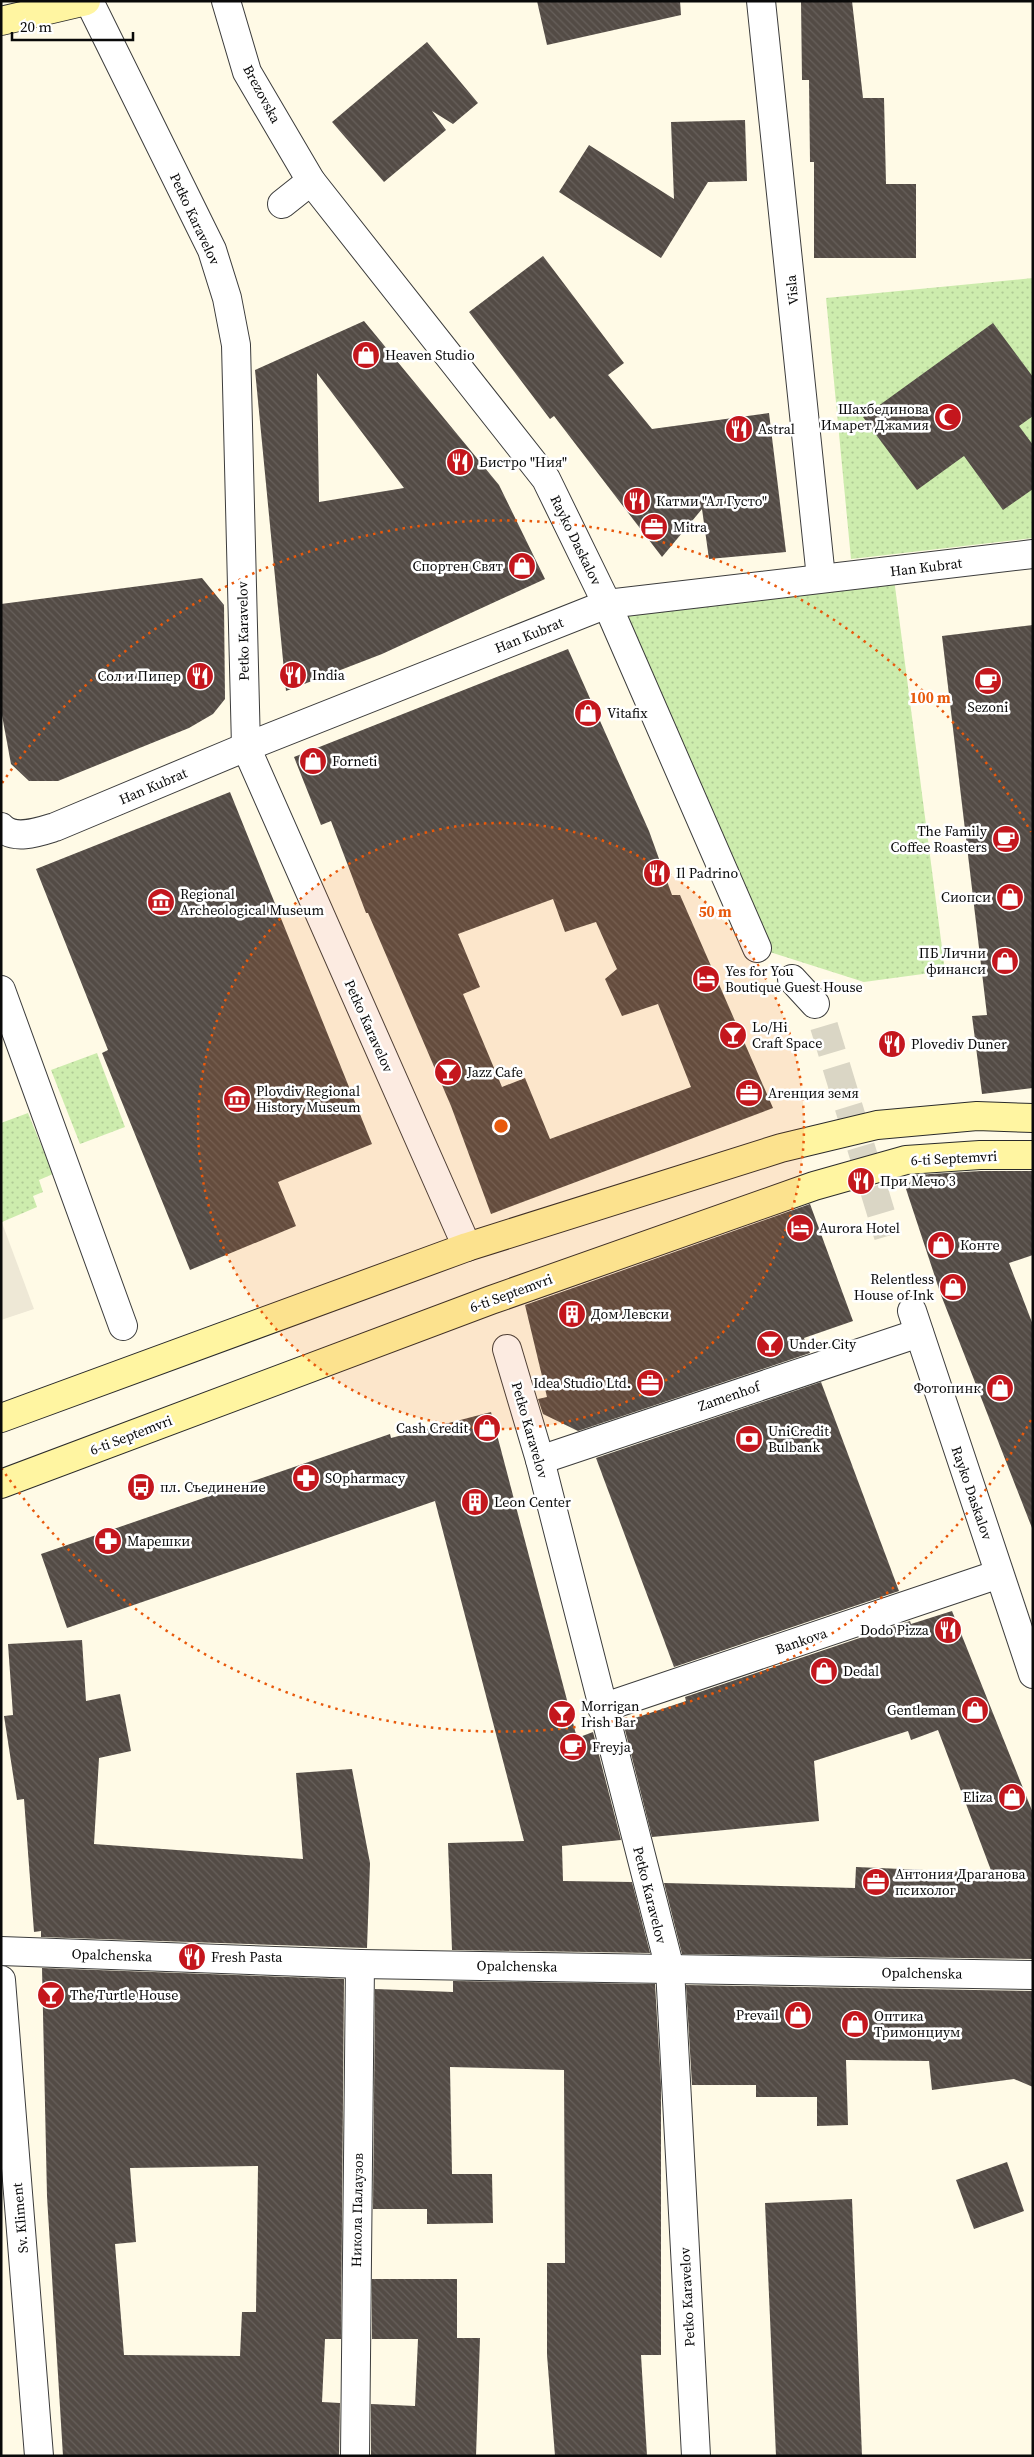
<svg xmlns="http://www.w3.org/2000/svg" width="1034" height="2457" viewBox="0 0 1034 2457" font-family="'Source Serif 4',serif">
  <defs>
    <pattern id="green-dots" width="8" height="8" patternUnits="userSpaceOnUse" patternTransform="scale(1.25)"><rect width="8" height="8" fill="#cdecad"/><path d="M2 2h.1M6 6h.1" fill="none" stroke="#afc994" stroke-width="1.8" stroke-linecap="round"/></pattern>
    <pattern id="building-back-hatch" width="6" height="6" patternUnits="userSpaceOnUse" patternTransform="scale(1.25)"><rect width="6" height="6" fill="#534b45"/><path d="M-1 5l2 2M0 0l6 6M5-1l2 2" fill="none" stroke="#67605b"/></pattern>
  </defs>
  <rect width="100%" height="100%" fill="#fffae6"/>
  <g fill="url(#green-dots)">
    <path d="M1033,278v260l-182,21 -25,-261z"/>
    <path d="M893,571l52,400 -81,11 -107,-34 -150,-344z"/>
    <path d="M97,1053l28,74 -45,17 -29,-74z"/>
    <path d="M28,1113l25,61 -14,6 4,12 -10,4 4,11 -35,15 -1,-99z"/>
  </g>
  <path fill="#eee8d6" d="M1,1220l33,89 -33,11z"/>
  <g fill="url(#building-back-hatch)" fill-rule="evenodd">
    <path d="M537,1h143l1,14 -134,30z"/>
    <path d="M801,1h51l11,97h21l2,86h30v74h-102v-96h-4l-1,-82h-7z"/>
    <path d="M427,42l51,61 -25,21 -21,-13 14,19 -62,52 -52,-60z"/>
    <path d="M745,120l2,61 -39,1 -47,76 -102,-66 30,-47 85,54 -3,-77z"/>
    <path d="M543,256l81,107 -16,12 44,54 117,-16 17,139 -77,7 -7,-50 -40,48 -108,-141 -4,3 -81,-107z"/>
    <path d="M364,321l135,164 46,94 -163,75 -96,37 -31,-321zM317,373l87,115 -85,14z"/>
    <path d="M993,323l40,54v39l-14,10 14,19v44l-30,21 -39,-54 -47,34 -54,-73z"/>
    <path d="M202,578l22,27 1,94 -12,15 -24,14 -131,53h-29l-18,-17 -10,-54v-106z"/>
    <path d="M1033,625v463l-51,6 -10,-78 15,-1 -45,-379z"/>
    <path d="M568,649l81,182 23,64h8l93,213 -282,106 -40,-108 -83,-193h-2l-35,-92 -10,4 -27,-68zM553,899l12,33 31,-10 21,47 -12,10 17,37 36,-12 33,83 -141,52 -25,-61 -23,9 -39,-93 17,-7 -22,-53z"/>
    <path d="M230,792l142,352 -94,38 18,44 -106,44 -88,-217 6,-3 -72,-181z"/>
    <path d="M981,1171h52v84l-24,8 24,62 -1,203 -91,-233 -35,-106 8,-14z"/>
    <path d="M810,1204l43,117 -49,17 6,15 -232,78 -35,-17 -5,-15 9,-2 -22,-92z"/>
    <path d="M821,1382l78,209 -225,76 -78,-209z"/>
    <path d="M491,1412l86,326 16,-6 28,108 -59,6 1,35 69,1 18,71 -198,-3 -4,-107 76,-2 -89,-340 -368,127 -26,-74 349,-120 1,4z"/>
    <path d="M952,1611l81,202v146l-351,-5 -18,-71 191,5 1,-21 136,6 -54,-143 -27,10 -3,-9 -94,30 5,60 -167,16 -29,-115 63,-21 -1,-4 225,-76 1,3z"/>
    <path d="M82,1640l4,61 34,-7 11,57 -32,7 -5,86 209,15 -7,-86 56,-4 18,94 -3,85 -326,-11v-6l-7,1 -10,-133 -7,1 -13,-84 9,-1 -5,-71z"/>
    <path d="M42,1968l302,11 -3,360h-16l-3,63 18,1 -1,53h-276l-16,-260zM258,2166l-2,146h-14l-2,44 -116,-1 -9,-111 21,-2 -6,-74z"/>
    <path d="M453,1981l202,3 6,101v270h-20l6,101h-92l-8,-101v-92h18l-1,-193 -114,-3 2,107h40l1,49 -66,1v-15h-54l2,-220 78,3z"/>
    <path d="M686,1985l347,6v96l-19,-8 -82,11 -3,-29 -83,-1 2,65 -31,1v-29h-61v-12h-64z"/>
    <path d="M1007,2162l17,49 -50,18 -18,-49z"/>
    <path d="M852,2199l10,257h-86l-11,-253z"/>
    <path d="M372,2279h85v59h23l-4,118h-105v-52l44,2 3,-67h-46z"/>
  </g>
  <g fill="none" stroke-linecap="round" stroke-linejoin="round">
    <path stroke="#dad6c5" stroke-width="28" stroke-dasharray="28 14" stroke-linecap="butt" d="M824,1026l64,210"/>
    <g stroke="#3c3c3c" stroke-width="30">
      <g id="street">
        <path d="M89,1l123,249 15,48 9,47 10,402 221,500"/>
        <path d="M226,1l21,71 64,109 235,298 61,125 150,344"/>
        <path d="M761,1l60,577"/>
        <path d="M282,204l29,-23"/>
        <path d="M1,827c13,14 38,5 54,0l191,-80 361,-143 426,-50"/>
        <path d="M792,979l23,25"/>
        <path d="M1,990l122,336"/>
        <path d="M912,1311l121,363"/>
        <path d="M507,1349l33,111 130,509 26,487"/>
        <path d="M540,1460l379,-127"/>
        <path d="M602,1708l397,-134"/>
        <path d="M1,1951l359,13 673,11"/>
        <path d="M1,1980l38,476"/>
        <path d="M355,2456l5,-492"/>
      </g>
    </g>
    <g stroke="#2b2b2b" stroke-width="30">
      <g id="secondary">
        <path d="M1,21l85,-20"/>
        <path d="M1,1418l466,-171 314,-99 96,-23 100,-9 56,2"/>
        <path d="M1,1484l490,-184 323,-114 92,-26 74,-5h53"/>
      </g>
    </g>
    <use href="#street" stroke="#fff" stroke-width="28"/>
    <use href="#secondary" stroke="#fff5a1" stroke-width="28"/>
  </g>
  <circle cx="501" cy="1126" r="303" fill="#e8590c" fill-opacity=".12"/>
  <g fill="none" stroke="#e8590c" stroke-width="2.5" stroke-dasharray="2.5 5">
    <circle cx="501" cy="1126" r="303"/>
    <path d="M1031 1420A606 606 0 0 1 2 1469M2 783A606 606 0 0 1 1031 832"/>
  </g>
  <defs>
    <g id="shop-disc" transform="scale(1.4375)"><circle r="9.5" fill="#c4161d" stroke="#fff"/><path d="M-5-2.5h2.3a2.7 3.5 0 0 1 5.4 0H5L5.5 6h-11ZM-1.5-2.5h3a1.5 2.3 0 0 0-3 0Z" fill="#fff"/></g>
    <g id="mosque-disc" transform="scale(1.4375)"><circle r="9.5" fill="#c4161d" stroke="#fff"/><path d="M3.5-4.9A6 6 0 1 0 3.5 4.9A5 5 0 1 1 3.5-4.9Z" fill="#fff"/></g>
    <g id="restaurant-disc" transform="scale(1.4375)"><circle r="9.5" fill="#c4161d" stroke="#fff"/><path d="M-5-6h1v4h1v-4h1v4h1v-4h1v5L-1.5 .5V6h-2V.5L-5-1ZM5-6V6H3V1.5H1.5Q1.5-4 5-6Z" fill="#fff"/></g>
    <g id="office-disc" transform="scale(1.4375)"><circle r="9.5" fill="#c4161d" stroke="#fff"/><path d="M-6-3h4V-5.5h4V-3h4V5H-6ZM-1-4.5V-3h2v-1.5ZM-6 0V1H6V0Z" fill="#fff"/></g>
    <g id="cafe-disc" transform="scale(1.4375)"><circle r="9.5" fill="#c4161d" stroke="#fff"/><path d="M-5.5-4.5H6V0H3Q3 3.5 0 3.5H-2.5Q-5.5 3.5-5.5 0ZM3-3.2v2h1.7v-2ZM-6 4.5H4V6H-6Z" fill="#fff"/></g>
    <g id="museum-disc" transform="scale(1.4375)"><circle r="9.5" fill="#c4161d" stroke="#fff"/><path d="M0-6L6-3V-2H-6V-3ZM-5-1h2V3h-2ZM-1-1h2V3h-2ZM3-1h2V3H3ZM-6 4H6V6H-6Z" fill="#fff"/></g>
    <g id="hotel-disc" transform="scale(1.4375)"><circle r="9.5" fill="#c4161d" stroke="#fff"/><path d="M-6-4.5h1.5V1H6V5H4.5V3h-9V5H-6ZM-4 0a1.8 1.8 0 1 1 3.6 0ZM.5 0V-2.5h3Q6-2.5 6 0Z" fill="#fff"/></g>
    <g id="bar-disc" transform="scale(1.4375)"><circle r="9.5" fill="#c4161d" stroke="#fff"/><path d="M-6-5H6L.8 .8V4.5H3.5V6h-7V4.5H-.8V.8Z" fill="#fff"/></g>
    <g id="building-disc" transform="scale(1.4375)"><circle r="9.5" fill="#c4161d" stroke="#fff"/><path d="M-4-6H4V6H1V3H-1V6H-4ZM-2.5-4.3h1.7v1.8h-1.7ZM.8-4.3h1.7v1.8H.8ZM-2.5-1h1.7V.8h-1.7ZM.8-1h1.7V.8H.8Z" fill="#fff"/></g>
    <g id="bank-disc" transform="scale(1.4375)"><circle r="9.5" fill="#c4161d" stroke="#fff"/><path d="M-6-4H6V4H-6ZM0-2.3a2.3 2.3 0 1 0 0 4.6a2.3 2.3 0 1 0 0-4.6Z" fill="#fff"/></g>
    <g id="pharmacy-disc" transform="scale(1.4375)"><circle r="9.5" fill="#c4161d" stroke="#fff"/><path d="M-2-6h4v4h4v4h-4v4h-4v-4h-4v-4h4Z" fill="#fff"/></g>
    <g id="bus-disc" transform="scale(1.4375)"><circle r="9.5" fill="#c4161d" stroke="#fff"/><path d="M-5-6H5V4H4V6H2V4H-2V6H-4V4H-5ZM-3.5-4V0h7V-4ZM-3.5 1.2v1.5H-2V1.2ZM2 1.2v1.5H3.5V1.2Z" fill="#fff"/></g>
  </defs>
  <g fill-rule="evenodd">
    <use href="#shop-disc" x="366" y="355"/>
    <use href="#mosque-disc" x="948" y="417"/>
    <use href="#restaurant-disc" x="739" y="429"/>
    <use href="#restaurant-disc" x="460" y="462"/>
    <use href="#restaurant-disc" x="637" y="501"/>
    <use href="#office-disc" x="654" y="527"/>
    <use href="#shop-disc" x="522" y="566"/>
    <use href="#restaurant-disc" x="293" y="675"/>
    <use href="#restaurant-disc" x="200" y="676"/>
    <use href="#cafe-disc" x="988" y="681"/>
    <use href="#shop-disc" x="588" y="713"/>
    <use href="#shop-disc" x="313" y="761"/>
    <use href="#cafe-disc" x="1006" y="839"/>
    <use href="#restaurant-disc" x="657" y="873"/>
    <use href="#shop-disc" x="1010" y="897"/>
    <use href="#museum-disc" x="161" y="902"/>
    <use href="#shop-disc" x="1005" y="961"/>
    <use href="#hotel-disc" x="706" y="979"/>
    <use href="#bar-disc" x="733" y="1035"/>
    <use href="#restaurant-disc" x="892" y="1044"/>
    <use href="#bar-disc" x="448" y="1072"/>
    <use href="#office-disc" x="749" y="1093"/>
    <use href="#museum-disc" x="237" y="1099"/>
    <use href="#restaurant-disc" x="861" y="1181"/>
    <use href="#hotel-disc" x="800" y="1228"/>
    <use href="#shop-disc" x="941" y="1245"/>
    <use href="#shop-disc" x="953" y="1287"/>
    <use href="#building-disc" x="572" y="1314"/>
    <use href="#bar-disc" x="770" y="1344"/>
    <use href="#office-disc" x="650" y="1383"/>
    <use href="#shop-disc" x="1000" y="1388"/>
    <use href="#shop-disc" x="487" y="1428"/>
    <use href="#bank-disc" x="749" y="1439"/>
    <use href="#pharmacy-disc" x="306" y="1478"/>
    <use href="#bus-disc" x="141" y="1487"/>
    <use href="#building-disc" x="475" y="1502"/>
    <use href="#pharmacy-disc" x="108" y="1541"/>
    <use href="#restaurant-disc" x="948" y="1630"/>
    <use href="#shop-disc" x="824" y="1671"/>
    <use href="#shop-disc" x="975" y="1710"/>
    <use href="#bar-disc" x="562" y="1714"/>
    <use href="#cafe-disc" x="573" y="1747"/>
    <use href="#shop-disc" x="1012" y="1797"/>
    <use href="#office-disc" x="876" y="1882"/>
    <use href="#restaurant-disc" x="192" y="1957"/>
    <use href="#bar-disc" x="51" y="1995"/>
    <use href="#shop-disc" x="798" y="2015"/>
    <use href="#shop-disc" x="855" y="2024"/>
  </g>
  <g text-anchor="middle" stroke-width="5" stroke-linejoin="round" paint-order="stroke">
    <g font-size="14" fill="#090909" stroke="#fff">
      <text transform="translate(262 94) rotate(62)" y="5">Brezovska</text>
      <text transform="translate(195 219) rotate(65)" y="5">Petko Karavelov</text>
      <text transform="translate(792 290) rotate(-96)" y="5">Visla</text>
      <text transform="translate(576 540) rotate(64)" y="5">Rayko Daskalov</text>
      <text transform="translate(926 567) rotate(-7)" y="5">Han Kubrat</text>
      <text transform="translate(243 631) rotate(-91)" y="5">Petko Karavelov</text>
      <text transform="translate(529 635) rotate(-22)" y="5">Han Kubrat</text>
      <text transform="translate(153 786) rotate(-23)" y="5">Han Kubrat</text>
      <text transform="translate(369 1026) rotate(66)" y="5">Petko Karavelov</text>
      <text transform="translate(954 1158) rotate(-3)" y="5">6-ti Septemvri</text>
      <text transform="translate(511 1293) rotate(-20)" y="5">6-ti Septemvri</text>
      <text transform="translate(729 1396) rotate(-19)" y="5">Zamenhof</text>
      <text transform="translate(530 1430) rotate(74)" y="5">Petko Karavelov</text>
      <text transform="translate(131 1435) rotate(-21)" y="5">6-ti Septemvri</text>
      <text transform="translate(972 1493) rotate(71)" y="5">Rayko Daskalov</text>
      <text transform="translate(801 1641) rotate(-19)" y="5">Bankova</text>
      <text transform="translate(650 1895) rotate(76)" y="5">Petko Karavelov</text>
      <text transform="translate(112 1955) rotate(2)" y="5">Opalchenska</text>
      <text transform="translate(517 1966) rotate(1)" y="5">Opalchenska</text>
      <text transform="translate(922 1973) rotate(1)" y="5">Opalchenska</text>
      <text transform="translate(357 2210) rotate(-89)" y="5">Никола Палаузов</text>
      <text transform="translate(20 2218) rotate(-95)" y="5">Sv. Kliment</text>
      <text transform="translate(687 2297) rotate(-93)" y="5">Petko Karavelov</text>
    </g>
    <g font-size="14" fill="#090909" stroke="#fff" text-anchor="start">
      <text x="385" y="360">Heaven Studio</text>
      <text x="929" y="414" text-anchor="end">Шахбединова<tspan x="929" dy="16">Имарет Джамия</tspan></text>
      <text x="758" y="434">Astral</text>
      <text x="479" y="467">Бистро "Ния"</text>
      <text x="656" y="506">Катми "Ал Густо"</text>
      <text x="673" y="532">Mitra</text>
      <text x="503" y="571" text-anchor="end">Спортен Свят</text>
      <text x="312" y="680">India</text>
      <text x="181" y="681" text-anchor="end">Сол и Пипер</text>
      <text x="988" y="712" text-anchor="middle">Sezoni</text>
      <text x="607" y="718">Vitafix</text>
      <text x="332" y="766">Forneti</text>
      <text x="987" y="836" text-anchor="end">The Family<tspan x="987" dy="16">Coffee Roasters</tspan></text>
      <text x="676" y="878">Il Padrino</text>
      <text x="180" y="899">Regional<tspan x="180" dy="16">Archeological Museum</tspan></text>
      <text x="991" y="902" text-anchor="end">Сиопси</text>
      <text x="986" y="958" text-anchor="end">ПБ Лични<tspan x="986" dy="16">финанси</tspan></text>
      <text x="725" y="976">Yes for You<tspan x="725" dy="16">Boutique Guest House</tspan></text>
      <text x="752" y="1032">Lo/Hi<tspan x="752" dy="16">Craft Space</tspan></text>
      <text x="911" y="1049">Plovediv Duner</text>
      <text x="467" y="1077">Jazz Cafe</text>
      <text x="256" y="1096">Plovdiv Regional<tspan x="256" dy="16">History Museum</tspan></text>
      <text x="768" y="1098">Агенция земя</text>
      <text x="880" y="1186">При Мечо 3</text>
      <text x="819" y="1233">Aurora Hotel</text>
      <text x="960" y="1250">Конте</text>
      <text x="934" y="1284" text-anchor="end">Relentless<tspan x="934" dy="16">House of Ink</tspan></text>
      <text x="591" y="1319">Дом Левски</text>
      <text x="789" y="1349">Under City</text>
      <text x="631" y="1388" text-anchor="end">Idea Studio Ltd.</text>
      <text x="981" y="1393" text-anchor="end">Фотопинк</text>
      <text x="468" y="1433" text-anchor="end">Cash Credit</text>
      <text x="768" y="1436">UniCredit<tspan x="768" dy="16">Bulbank</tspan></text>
      <text x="325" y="1483">SOpharmacy</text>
      <text x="160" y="1492">пл. Съединение</text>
      <text x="494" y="1507">Leon Center</text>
      <text x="127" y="1546">Марешки</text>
      <text x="929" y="1635" text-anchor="end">Dodo Pizza</text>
      <text x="843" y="1676">Dedal</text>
      <text x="581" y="1711">Morrigan<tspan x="581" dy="16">Irish Bar</tspan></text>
      <text x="956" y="1715" text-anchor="end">Gentleman</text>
      <text x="592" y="1752">Freyja</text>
      <text x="993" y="1802" text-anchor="end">Eliza</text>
      <text x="895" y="1879">Антония Драганова<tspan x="895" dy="16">психолог</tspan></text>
      <text x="211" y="1962">Fresh Pasta</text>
      <text x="70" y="2000">The Turtle House</text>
      <text x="779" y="2020" text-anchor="end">Prevail</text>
      <text x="874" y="2021">Оптика<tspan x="874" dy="16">Тримонциум</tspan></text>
    </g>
  </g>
  <circle cx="501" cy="1126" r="8" fill="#e8590c" stroke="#fff" stroke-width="2.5"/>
  <g font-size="15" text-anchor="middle" font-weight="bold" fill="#e8590c" stroke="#fff" stroke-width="5" stroke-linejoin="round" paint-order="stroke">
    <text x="930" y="703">100 m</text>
    <text x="715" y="917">50 m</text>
  </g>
  <rect width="1034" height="2457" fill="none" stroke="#090909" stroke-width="5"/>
  <path d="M12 32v8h121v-8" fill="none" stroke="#090909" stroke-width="2.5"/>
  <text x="20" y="32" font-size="15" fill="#090909" stroke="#ffffff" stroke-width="4" paint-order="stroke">20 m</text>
</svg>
